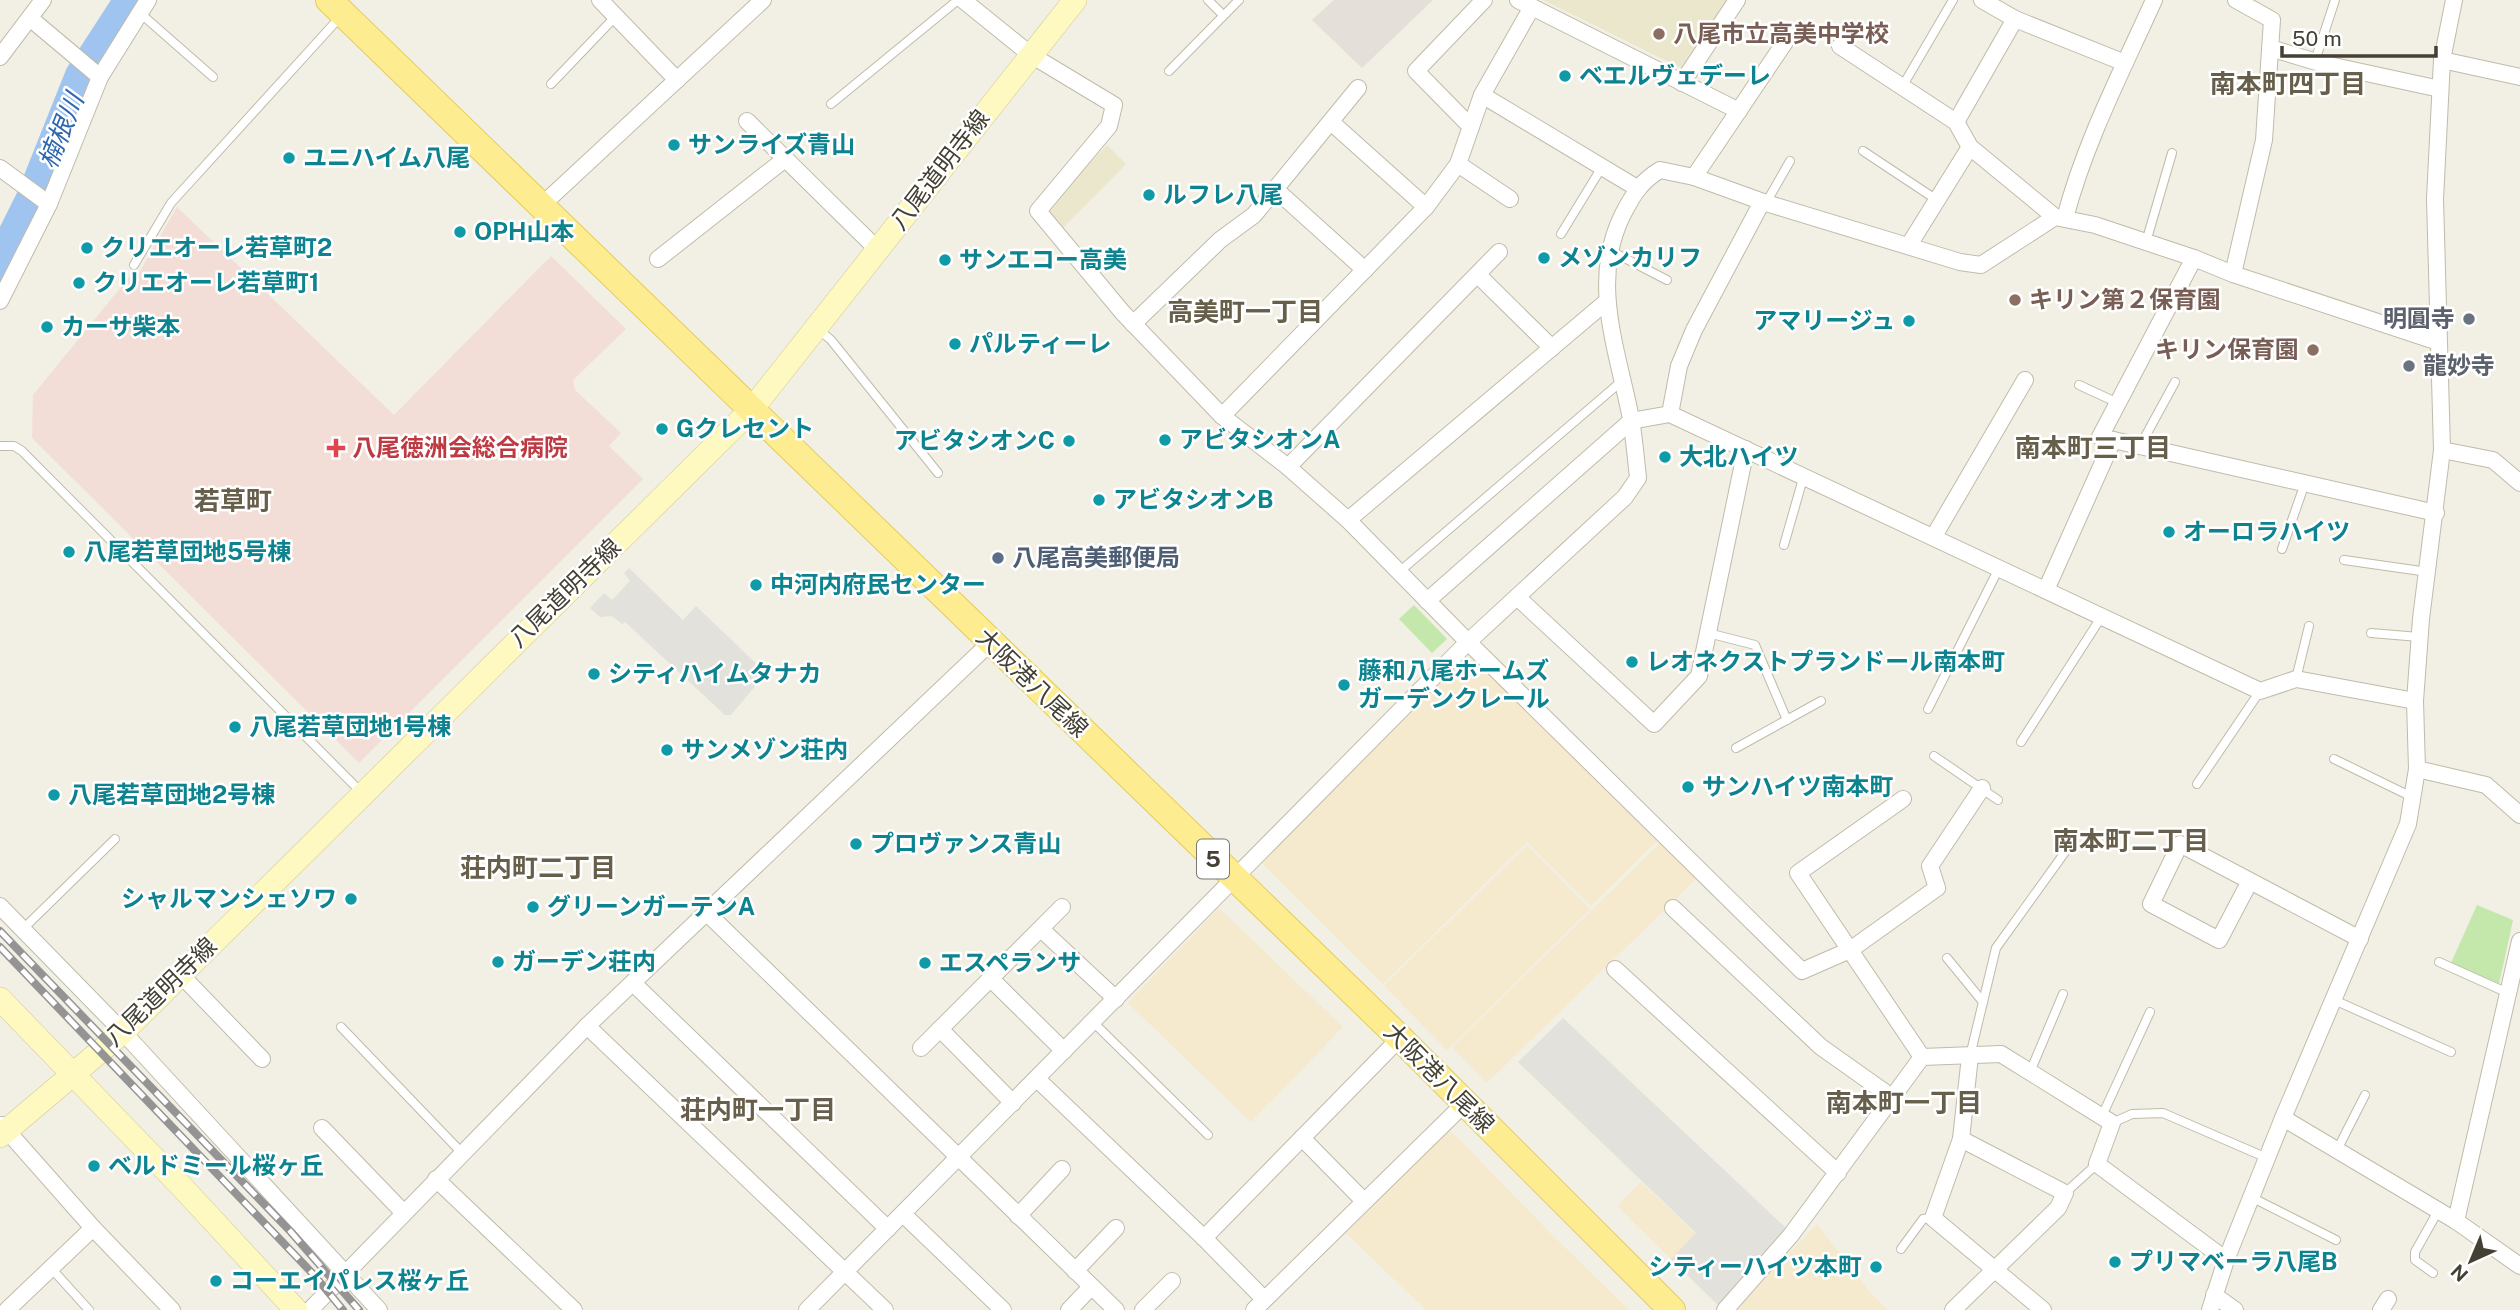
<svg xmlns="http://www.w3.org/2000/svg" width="2520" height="1310" viewBox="0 0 2520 1310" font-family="'Public Sans','Noto Sans JP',sans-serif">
  <rect width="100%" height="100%" fill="#f2efe4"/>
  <g fill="#f5e9ce">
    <path d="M1466,657h7l184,184 -66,65 -64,-64 -144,142 -123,-123z"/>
    <path d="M1660,843l36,36 -209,204 -35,-36z"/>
    <path d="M1527,845l63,64 -143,141 -63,-64z"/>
    <path d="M1219,908l124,119 -92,95 -123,-119z"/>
    <path d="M1450,1130l103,106 76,74h-203l-80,-77z"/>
    <path d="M1641,1182l102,97 -25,26 -101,-99z"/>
    <path d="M1817,1224l52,67 19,19h-152z"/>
  </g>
  <path fill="#e4e0d9" d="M1334,0h99l-71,68 -50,-48z"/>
  <g fill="#ebe7cd">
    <path d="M1543,0h186l-46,69z"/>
    <path d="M1107,145l19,19 -65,66 -16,-21z"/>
  </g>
  <path fill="#f3ded7" d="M177,207l217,208 157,-159 75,73 -53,51 2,10 46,43 -12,13 34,33 -284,284 -327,-325 1,-43 101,-124 5,2z"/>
  <g fill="#c4e7ac">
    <path d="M1414,605l33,34 -15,14 -33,-34z"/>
    <path d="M2477,905l36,15 -14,64 -48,-21z"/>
  </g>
  <g fill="#e2e1dc">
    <path d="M629,568l54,52 13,-14 70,67 -35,42h-6l-100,-93 -3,2 -10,-8 -12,1 -10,-9 14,-15 8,7 18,-19 -6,-8z"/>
    <path d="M1563,1018l225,212 -70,75 -47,-46 25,-26 -178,-171z"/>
  </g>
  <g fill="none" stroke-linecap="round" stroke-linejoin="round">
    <path stroke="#9fc4f0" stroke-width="37" d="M0,268l34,-68 49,-123 50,-77"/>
    <g stroke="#c0bba9" stroke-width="10">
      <g id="lane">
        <path d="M1208,0l15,15"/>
        <path d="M140,13l73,64"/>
        <path d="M2315,61l20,-61"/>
        <path d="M1169,71l70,-71"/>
        <path d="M551,84l65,-68"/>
        <path d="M1902,87l51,-87"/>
        <path d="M831,104l127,-104"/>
        <path d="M1863,151l74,49"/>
        <path d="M1766,203l24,-42"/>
        <path d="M1561,234l41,-67"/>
        <path d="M2146,242l26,-89"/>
        <path d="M1611,251l56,29"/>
        <path d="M134,265l37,-62 170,-187"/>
        <path d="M817,328l14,12 107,133"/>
        <path d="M2079,385l39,18"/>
        <path d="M0,446h14l8,5 340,342"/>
        <path d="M2140,446l35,-64"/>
        <path d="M1784,545l20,-70"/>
        <path d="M2282,549l23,-66"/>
        <path d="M2344,560l84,12"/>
        <path d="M1399,572l224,-192"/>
        <path d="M1708,633l47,12 32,75"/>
        <path d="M2371,633l48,4"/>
        <path d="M2296,679l13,-53"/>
        <path d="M1928,709l71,-141"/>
        <path d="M2021,742l81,-126"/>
        <path d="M1736,748l85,-47"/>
        <path d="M1934,756l64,44"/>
        <path d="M2334,759l78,38"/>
        <path d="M2197,784l63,-93"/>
        <path d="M23,929l92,-90"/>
        <path d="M1947,958l36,44"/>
        <path d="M2439,962l69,31"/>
        <path d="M2334,1000l117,52"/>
        <path d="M1093,1022l115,113"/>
        <path d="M341,1027l121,126"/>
        <path d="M1970,1056l26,-108 77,-107"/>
        <path d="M2030,1072l33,-78"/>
        <path d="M2102,1116l48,-104"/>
        <path d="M2112,1123l20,-9 31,-1 104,45"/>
        <path d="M2337,1150l28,-55"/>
        <path d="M2065,1193l32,-29"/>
        <path d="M2251,1197l85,43"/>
        <path d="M1901,1249l22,-30 10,-1"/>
        <path d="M51,1268l38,42"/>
        <path d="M2433,1273l-18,-13v-8l23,-41"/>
      </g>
    </g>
    <g stroke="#c0bba9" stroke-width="18">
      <g id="street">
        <path d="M600,0l77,80"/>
        <path d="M963,0l68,55 83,50 -5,21 -71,85 85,102 99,103 66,51 60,53 120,122 334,329 48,-21 87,-62 -7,-22 52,-78"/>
        <path d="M1518,0l221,111"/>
        <path d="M1982,0l33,19 110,44"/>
        <path d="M31,19l69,58"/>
        <path d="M1840,46l116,76 14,25 85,70"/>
        <path d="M2270,48l50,15 120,26"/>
        <path d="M0,57l43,-57"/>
        <path d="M2442,60l78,17"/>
        <path d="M1682,83l55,-83"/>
        <path d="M1482,95l155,93"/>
        <path d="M747,121l130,128"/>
        <path d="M1331,122l95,85"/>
        <path d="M1956,122l59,-103"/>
        <path d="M1471,127l-55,-56 68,-71"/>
        <path d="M0,168l49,36"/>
        <path d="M1694,177l95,-141"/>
        <path d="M1275,189l90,81"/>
        <path d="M1510,199l-52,-35 24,-69 50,-88"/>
        <path d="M541,206l222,-206"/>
        <path d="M2065,218c20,-76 57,-147 89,-218"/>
        <path d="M1909,245l61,-98"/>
        <path d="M658,259l127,-100"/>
        <path d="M2233,274l31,-134 8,-120 -36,-20"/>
        <path d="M1478,275l74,73"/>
        <path d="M0,301l49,-97 51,-127 48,-77"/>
        <path d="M1133,324l87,-84 34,-25 104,-127"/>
        <path d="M1670,414l9,-48 15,-36 68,-128"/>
        <path d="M1222,416l204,-209 32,-43"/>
        <path d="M2442,450l51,10 27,23"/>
        <path d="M1288,467l211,-215"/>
        <path d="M2436,513l-336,-76 94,-179 39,16 205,68"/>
        <path d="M1348,520l258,-218"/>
        <path d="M1934,536l91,-156"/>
        <path d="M2046,590l67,-150"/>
        <path d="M1517,597l137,127 45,-48 47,-227"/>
        <path d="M1427,601l204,-180 39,-7 590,277 36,-12 119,22"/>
        <path d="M2417,769l69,16 34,30"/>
        <path d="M1903,799l-105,74 124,184"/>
        <path d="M2250,881l-31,59 -68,-36 29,-60 180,95"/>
        <path d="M0,906l123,126 256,278"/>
        <path d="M1673,908l148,139 72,51"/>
        <path d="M706,912l410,398"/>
        <path d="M1042,930l74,69"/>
        <path d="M1615,969l223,204"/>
        <path d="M180,974l82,85"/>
        <path d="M991,979l73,72"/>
        <path d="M633,983l255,246"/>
        <path d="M587,1026l298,284"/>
        <path d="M940,1029l73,74"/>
        <path d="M921,1048l141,-141"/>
        <path d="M1970,1056l-9,83 -28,79 110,92"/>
        <path d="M1037,1079l167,159 60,61"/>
        <path d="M2283,1118l173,103 64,45"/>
        <path d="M2,1125l91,103 79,82"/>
        <path d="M322,1128l81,84"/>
        <path d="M1302,1138l61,62"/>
        <path d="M436,1179l138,131"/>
        <path d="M903,1214l100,96"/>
        <path d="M1018,1216l44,-47"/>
        <path d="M2456,1221l64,-280"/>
        <path d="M1204,1238l196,-200"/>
        <path d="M1075,1271l41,-43"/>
        <path d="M2214,1295l21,15"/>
        <path d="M7,1310l86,-82"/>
        <path d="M310,1310l277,-284 404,-384"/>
        <path d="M807,1310l661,-668 157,-145 13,-19c-2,-20 -4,-40 -7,-59 -13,-68 -42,-138 -8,-205 10,-19 17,-32 37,-44l34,7 72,26 194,59 21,3 74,-48 40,8 99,33"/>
        <path d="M1069,1310l22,-23"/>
        <path d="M1143,1310l29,-29"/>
        <path d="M1254,1310l211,-207"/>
        <path d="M1725,1310l66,-75 131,-178 79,-3 111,69 -15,41 129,96"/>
        <path d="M1953,1310l105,-102 7,-15 -104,-54"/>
        <path d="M2210,1310l16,-50 57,-142 125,-294 9,-55 -2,-68 6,-82 21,-169 -7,-251 7,-139 12,-60"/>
        <path d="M2381,1310l7,-11"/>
      </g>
    </g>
    <g stroke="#d2ca93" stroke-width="24">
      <g id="secondary">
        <path d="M0,999l182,188 114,123"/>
        <path d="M0,1136l123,-104 629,-623 323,-409"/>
      </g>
    </g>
    <g stroke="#e3cd60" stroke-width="28">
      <path id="primary" d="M329,0l1071,1038 272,272"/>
    </g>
    <use href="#lane" stroke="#fff" stroke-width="8"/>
    <use href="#street" stroke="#fff" stroke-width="16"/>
    <use href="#secondary" stroke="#fef8c1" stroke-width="23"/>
    <use href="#primary" stroke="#feed90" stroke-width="26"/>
    <g stroke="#949494" stroke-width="8">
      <g id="rail">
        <path d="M0,931l291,301 68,78"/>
        <path d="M0,947l314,328 29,35"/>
      </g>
    </g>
    <use href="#rail" stroke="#fff" stroke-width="5" stroke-dasharray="16" stroke-linecap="butt"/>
  </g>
  <g fill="#8d6e63" stroke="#fff" stroke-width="2.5">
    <circle cx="1659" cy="34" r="7"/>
    <circle cx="2015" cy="300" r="7"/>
    <circle cx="2313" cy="350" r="7"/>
  </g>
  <g fill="#0f9aa8" stroke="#fff" stroke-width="2.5">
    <circle cx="1565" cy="76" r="7"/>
    <circle cx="674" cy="145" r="7"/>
    <circle cx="289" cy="158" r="7"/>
    <circle cx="1149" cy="195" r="7"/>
    <circle cx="460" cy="232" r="7"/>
    <circle cx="87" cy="248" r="7"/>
    <circle cx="1544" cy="258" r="7"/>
    <circle cx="945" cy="260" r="7"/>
    <circle cx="79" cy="283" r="7"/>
    <circle cx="1909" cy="321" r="7"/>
    <circle cx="47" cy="327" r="7"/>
    <circle cx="955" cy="344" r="7"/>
    <circle cx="662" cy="429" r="7"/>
    <circle cx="1165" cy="440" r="7"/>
    <circle cx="1069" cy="441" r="7"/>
    <circle cx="1665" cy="457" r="7"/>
    <circle cx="1099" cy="500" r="7"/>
    <circle cx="2169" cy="532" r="7"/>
    <circle cx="69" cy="552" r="7"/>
    <circle cx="756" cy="585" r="7"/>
    <circle cx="1632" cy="662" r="7"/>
    <circle cx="594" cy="674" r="7"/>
    <circle cx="1344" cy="685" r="7"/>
    <circle cx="235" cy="727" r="7"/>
    <circle cx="667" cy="750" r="7"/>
    <circle cx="1688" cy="787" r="7"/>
    <circle cx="54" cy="795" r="7"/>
    <circle cx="856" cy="844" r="7"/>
    <circle cx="351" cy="899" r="7"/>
    <circle cx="533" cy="907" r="7"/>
    <circle cx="498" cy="962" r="7"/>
    <circle cx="925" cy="963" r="7"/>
    <circle cx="94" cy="1166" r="7"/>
    <circle cx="2115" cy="1262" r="7"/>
    <circle cx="1876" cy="1267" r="7"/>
    <circle cx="216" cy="1281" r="7"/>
  </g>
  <g fill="#6b7280" stroke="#fff" stroke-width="2.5">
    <circle cx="2469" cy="319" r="7"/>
    <circle cx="2409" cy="366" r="7"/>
  </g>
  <path fill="#e0444e" stroke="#fff" stroke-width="2.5" d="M332.5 437.5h7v7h7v7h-7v7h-7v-7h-7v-7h7z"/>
  <circle fill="#5c6f8a" stroke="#fff" stroke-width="2.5" cx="998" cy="558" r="7"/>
  <g text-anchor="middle" stroke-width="5" stroke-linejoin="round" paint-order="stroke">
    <rect fill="#fff" stroke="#7c7971" stroke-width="2" x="1197" y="839.5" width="32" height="39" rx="5"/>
    <g font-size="23" font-weight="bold" fill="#444034">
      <text x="1213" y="867">5</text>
    </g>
    <g font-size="24" font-weight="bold" fill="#785e54" stroke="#fff" text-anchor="start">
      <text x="1673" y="42">八尾市立高美中学校</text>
      <text x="2029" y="308">キリン第２保育園</text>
      <text x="2299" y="358" text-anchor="end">キリン保育園</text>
    </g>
    <g font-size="24" font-weight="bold" fill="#0d838f" stroke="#fff" text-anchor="start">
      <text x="1579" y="84">ベエルヴェデーレ</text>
      <text x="688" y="153">サンライズ青山</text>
      <text x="303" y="166">ユニハイム八尾</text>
      <text x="1163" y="203">ルフレ八尾</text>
      <text x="474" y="240">OPH山本</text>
      <text x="101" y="256">クリエオーレ若草町2</text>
      <text x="1558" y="266">メゾンカリフ</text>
      <text x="959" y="268">サンエコー高美</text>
      <text x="93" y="291">クリエオーレ若草町1</text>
      <text x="1895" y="329" text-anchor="end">アマリージュ</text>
      <text x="61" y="335">カーサ柴本</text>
      <text x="969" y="352">パルティーレ</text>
      <text x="676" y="437">Gクレセント</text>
      <text x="1179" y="448">アビタシオンA</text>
      <text x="1055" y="449" text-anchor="end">アビタシオンC</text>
      <text x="1679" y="465">大北ハイツ</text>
      <text x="1113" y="508">アビタシオンB</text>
      <text x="2183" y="540">オーロラハイツ</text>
      <text x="83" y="560">八尾若草団地5号棟</text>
      <text x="770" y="593">中河内府民センター</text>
      <text x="1646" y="670">レオネクストプランドール南本町</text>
      <text x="1358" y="679">藤和八尾ホームズ<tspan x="1358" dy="28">ガーデンクレール</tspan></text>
      <text x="608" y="682">シティハイムタナカ</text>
      <text x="249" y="735">八尾若草団地1号棟</text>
      <text x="681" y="758">サンメゾン荘内</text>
      <text x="1702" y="795">サンハイツ南本町</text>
      <text x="68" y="803">八尾若草団地2号棟</text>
      <text x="870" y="852">プロヴァンス青山</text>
      <text x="337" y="907" text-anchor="end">シャルマンシェソワ</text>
      <text x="547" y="915">グリーンガーテンA</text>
      <text x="512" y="970">ガーデン荘内</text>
      <text x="939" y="971">エスペランサ</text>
      <text x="108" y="1174">ベルドミール桜ヶ丘</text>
      <text x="2129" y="1270">プリマベーラ八尾B</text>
      <text x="1862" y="1275" text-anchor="end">シティーハイツ本町</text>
      <text x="230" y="1289">コーエイパレス桜ヶ丘</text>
    </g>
    <g font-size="24" fill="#444034" stroke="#fff">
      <text transform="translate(940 170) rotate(-52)" y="8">八尾道明寺線</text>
      <text transform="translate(565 593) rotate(-44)" y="8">八尾道明寺線</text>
      <text transform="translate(1032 683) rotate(44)" y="8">大阪港八尾線</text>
      <text transform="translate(161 992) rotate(-44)" y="8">八尾道明寺線</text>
      <text transform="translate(1439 1078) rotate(45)" y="8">大阪港八尾線</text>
    </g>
    <g font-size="24" font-weight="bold" fill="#5b616d" stroke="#fff" text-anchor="end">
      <text x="2455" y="327">明圓寺</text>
      <text x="2423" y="374" text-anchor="start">龍妙寺</text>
    </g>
    <g font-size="24" font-weight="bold" fill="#be3a42" stroke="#fff" text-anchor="start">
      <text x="352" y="456">八尾徳洲会総合病院</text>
    </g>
    <g font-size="24" font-weight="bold" fill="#4e5e75" stroke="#fff" text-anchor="start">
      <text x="1012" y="566">八尾高美郵便局</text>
    </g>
    <g font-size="26" font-weight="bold" fill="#675f4b" stroke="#fff">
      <text x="2288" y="93">南本町四丁目</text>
      <text x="1245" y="321">高美町一丁目</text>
      <text x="2093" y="457">南本町三丁目</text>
      <text x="233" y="510">若草町</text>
      <text x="2131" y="850">南本町二丁目</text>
      <text x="538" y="877">荘内町二丁目</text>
      <text x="1904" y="1112">南本町一丁目</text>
      <text x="758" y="1119">荘内町一丁目</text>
    </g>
    <g font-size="26" font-style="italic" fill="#2e67af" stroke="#fff">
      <text transform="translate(61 131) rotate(-68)" y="9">楠根川</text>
    </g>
  </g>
  <g transform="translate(2471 1261) rotate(224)" stroke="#ffffff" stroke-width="5" paint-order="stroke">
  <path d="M0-5L12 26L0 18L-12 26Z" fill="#444034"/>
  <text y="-10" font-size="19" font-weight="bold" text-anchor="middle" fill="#444034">N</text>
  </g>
  <path d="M2282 46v10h154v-10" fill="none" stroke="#444034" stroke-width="3.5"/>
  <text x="2292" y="46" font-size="21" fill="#444034" stroke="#ffffff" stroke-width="5" paint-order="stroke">50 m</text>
</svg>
